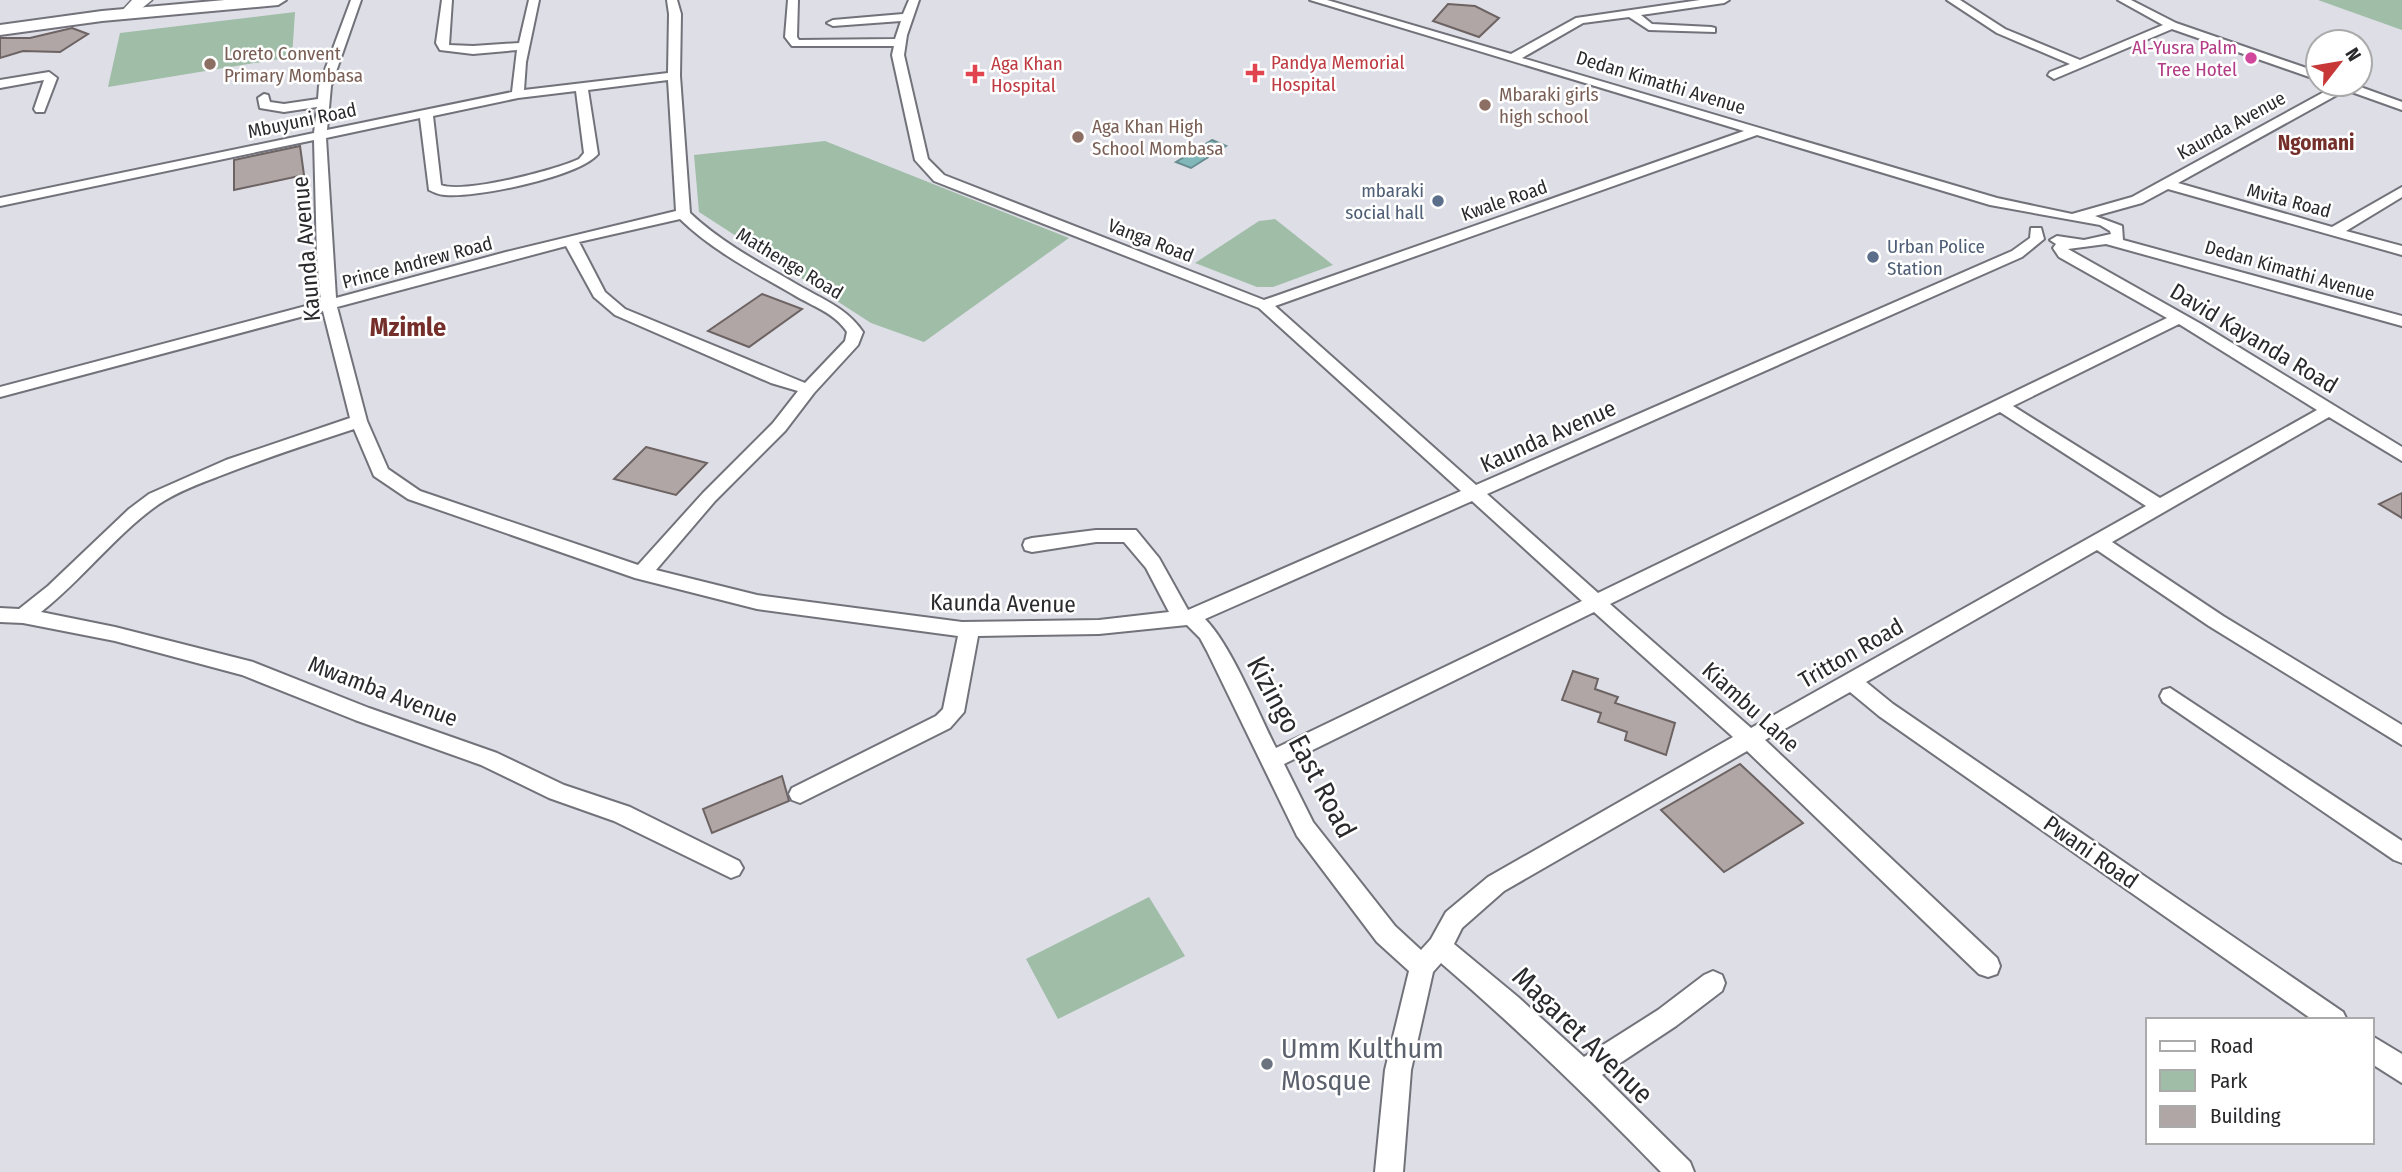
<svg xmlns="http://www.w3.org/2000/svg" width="2402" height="1172" viewBox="0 0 2402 1172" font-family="'Fira Sans Condensed',sans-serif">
  <rect width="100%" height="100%" fill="#dedee7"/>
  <g fill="#9fbda7">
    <path d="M2318,0h84v30z"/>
    <path d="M295,12l-3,45 -184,30 12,-54z"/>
    <path d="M825,141l244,97 -145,104 -53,-19 -172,-111 -5,-57z"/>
    <path d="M1275,219l58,46 -60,22h-16l-62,-24 64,-42z"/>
    <path d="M1149,897l36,59 -127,63 -32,-60z"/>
  </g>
  <path fill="#82b7ba" stroke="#688d90" stroke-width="2" d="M1212,140l14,6 -35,22 -15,-6z"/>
  <g fill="#b0a6a5" stroke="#6c6362" stroke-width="2">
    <path d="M1448,4l27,2 24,12 -20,19 -46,-16z"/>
    <path d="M72,28l16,6 -28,18 -37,-1 -23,7v-20h30z"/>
    <path d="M300,146l4,29 -70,15v-30z"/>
    <path d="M762,294l40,15 -53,38 -41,-16z"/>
    <path d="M646,447l61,16 -31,32 -62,-16z"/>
    <path d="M2402,493v25l-23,-14z"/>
    <path d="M1573,671l25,8 -3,10 23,8 -3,6 60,20 -9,32 -41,-15 2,-8 -29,-10 3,-9 -39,-13z"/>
    <path d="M1740,764l63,59 -79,49 -63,-62z"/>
    <path d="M782,776l7,25 -77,32 -9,-24z"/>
  </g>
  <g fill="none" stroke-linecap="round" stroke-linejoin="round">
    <g stroke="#72727a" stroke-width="4">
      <g id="minor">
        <path d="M351,0h10l-30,86 -4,44 185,-38 5,-42 -44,4 -33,-4 -4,-7 6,-43h10l-3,45 24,1 46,-3 10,-43h10l-13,62 -2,28 144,-17 1,-59 -2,-14h10l4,14 -1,62 10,137c32,30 70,50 108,72 24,14 49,23 65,47l-5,13 -44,48 -29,38 -70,70 -59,69 101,25 205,27 137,-2 70,-8 -23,-44 -22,-26h-28l-64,10 -7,-2 -2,-5 2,-5 7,-2 64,-8h40l23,28 29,52 273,-119 -202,-183 -325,-127 -19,-21 -23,-105 2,-9h-102l-7,-9 3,-37h10l-1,37 2,3 96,-1 6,-18 -68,5 -6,-3 6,-3 70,-6 6,-14h10l-12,35 -3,20 24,104 16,16 320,125 480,-169 -434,-131h17l184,54 65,-36 124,-18h29l-5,3 -83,12 11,9 59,3 4,1v4l-66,-2 -20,-13 -46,6 -61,35 475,140 75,16 60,-17 203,-111 -1,-2h18l50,18v8l-56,-20 -168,93 154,44 70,-40v10l-56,34 56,15v9l-234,-66 -26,14 -47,13 27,10 1,14 279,76v10l-296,-82 -38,5 133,75 201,123v14l-73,-44 -217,125 111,74 179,109v20l-193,-119 -112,-76 -231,132 27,22 450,308 4,8h-34l-434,-304 -29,-24 -85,48 232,218 3,8 -3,8 -9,3 -9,-3 -232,-223 -243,140 -42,37 -8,16 64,53 66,60 74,-47 46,-35 9,-4 9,4 3,8 -3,8 -46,35 -74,49 88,87 4,10h-33c-71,-73 -143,-143 -220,-209l-8,9 -22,98 -8,102h-28l10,-102 24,-99 -32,-29 -80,-106 -90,-185 -7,-13 -13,-13 -88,9 -121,2 -14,76 -14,16 -150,75 -8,-3 -3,-6 3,-6 144,-72 7,-7 15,-73 -201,-27 -122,-31 -227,-79 -34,-23 -20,-47c-46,15 -92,30 -137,48 -19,7 -40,15 -58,27 -43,30 -76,75 -118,108l74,15 138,35 116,46 128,45 67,32 66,22 109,54 4,7 -4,7 -8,3 -117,-57 -65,-23 -68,-33 -126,-45 -113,-45 -127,-34 -92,-18 -23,-1v-14l19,1 29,-23 81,-77 20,-15 77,-34 124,-42 -27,-107 -323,86v-10l321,-85 -4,-45 -3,-117 -314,66v-8l314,-65 3,-26 -33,5 -24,-4 -2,-10 6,-4 4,1 2,7 14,2 34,-5 1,-13zM668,80l8,131 -170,41 -170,46 -10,-160 94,-20 9,72c5,2 10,5 16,5 30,3 134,-18 153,-41l-10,-64zM576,91l8,62 -5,6c-23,11 -115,35 -138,26l-8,-69 85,-18zM1757,135l233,70 110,20 10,6 1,3 -27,6 -27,-4 -7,4 6,4 -3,4 6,9 108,61 -569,275 -111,-99 535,-237 22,-18 -3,-11h-10l-1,10 -18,13 -536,234 -201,-179zM680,219c33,32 74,53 114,76 18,11 41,18 53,37l-2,9 -40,42 -180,-74 -20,-17 -26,-50zM566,246l28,51 21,18 156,68 27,8 -25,32 -70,70 -65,72 -218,-74 -32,-22 -21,-48 -30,-114zM2179,324l138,86 -157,88 -147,-92zM2000,412l146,94 -395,222 -141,-124zM1472,501l110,100 -306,147c-18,-35 -45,-103 -71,-129zM1594,612l139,125 -245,140 -42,35 -15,27 -10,11 -26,-24 -82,-104 -29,-58z"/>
        <path d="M1947,0h13l45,29 75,31 83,-35 -45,-25h13l45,23 142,49v8l-146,-51 -118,50 -6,-4 2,-3 20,-8 -73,-31z"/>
        <path d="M49,72l8,6 -13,34h-8l-2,-3 10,-29 -44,8v-8z"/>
        <path d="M2170,688l232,153v22l-8,-3 -231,-158 -3,-6 3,-6z"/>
        <path d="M2372,1036l30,18v29l-30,-19z"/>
      </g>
    </g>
    <g stroke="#72727a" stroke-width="3">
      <path id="major" d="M132,0h20l-21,17h-10l-2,-3z"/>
    </g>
    <g stroke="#72727a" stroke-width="4">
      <path id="highway" d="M225,0h61l-8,5 -176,16 -102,14v-10l102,-14z"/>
    </g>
    <use href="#minor" fill="#fff" fill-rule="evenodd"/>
    <use href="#major" fill="#fff" fill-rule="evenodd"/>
    <use href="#highway" fill="#fff" fill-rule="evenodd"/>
  </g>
  <circle fill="#d1479c" stroke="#fff" stroke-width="2.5" cx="2251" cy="58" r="7"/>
  <g fill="#8d6e63" stroke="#fff" stroke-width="2.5">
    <circle cx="210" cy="64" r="7"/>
    <circle cx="1485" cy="105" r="7"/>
    <circle cx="1078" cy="137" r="7"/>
  </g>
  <g fill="#e0444e" stroke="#fff" stroke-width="2.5">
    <path d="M1251.5 62.5h7v7h7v7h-7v7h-7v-7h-7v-7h7z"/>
    <path d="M971.5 63.5h7v7h7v7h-7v7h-7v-7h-7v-7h7z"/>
  </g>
  <g fill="#5c6f8a" stroke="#fff" stroke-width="2.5">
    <circle cx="1438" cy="201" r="7"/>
    <circle cx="1873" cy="257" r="7"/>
  </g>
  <circle fill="#6b7280" stroke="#fff" stroke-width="2.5" cx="1267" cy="1064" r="7"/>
  <g text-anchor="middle" stroke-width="5" stroke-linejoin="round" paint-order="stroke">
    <g font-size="19" fill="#b23c85" stroke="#fff" text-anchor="end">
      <text x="2237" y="54">Al-Yusra Palm<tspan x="2237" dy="22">Tree Hotel</tspan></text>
    </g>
    <g font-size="19" fill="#785e54" stroke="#fff" text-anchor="start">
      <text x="224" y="60">Loreto Convent<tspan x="224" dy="22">Primary Mombasa</tspan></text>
      <text x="1499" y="101">Mbaraki girls<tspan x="1499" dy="22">high school</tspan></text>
      <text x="1092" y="133">Aga Khan High<tspan x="1092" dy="22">School Mombasa</tspan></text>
    </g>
    <g font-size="19" fill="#be3a42" stroke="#fff" text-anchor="start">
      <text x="1271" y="69">Pandya Memorial<tspan x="1271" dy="22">Hospital</tspan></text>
      <text x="991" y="70">Aga Khan<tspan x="991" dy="22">Hospital</tspan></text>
    </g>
    <g font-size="19" fill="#2a2a2d" stroke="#fff">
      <text transform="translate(1661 82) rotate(17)" y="7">Dedan Kimathi Avenue</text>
      <text transform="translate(302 120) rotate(-12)" y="7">Mbuyuni Road</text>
      <text transform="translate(2231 125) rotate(-29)" y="7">Kaunda Avenue</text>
      <text transform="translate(1504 200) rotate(-19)" y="7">Kwale Road</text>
      <text transform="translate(2289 200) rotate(15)" y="7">Mvita Road</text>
      <text transform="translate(1151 240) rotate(21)" y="7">Vanga Road</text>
      <text transform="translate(417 262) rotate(-15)" y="7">Prince Andrew Road</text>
      <text transform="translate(790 263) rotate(31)" y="7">Mathenge Road</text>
      <text transform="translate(2290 270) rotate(16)" y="7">Dedan Kimathi Avenue</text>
    </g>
    <g font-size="19" fill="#4e5e75" stroke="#fff" text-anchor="end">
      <text x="1424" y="197">mbaraki<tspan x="1424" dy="22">social hall</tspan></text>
      <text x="1887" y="253" text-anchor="start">Urban Police<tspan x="1887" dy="22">Station</tspan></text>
    </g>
    <g font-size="21" font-weight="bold" fill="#752f2b" stroke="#fff">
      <text x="2316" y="150">Ngomani</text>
    </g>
    <g font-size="23" fill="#2a2a2d" stroke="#fff">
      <text transform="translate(306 249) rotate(-95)" y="8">Kaunda Avenue</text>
      <text transform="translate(2254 338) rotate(31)" y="8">David Kayanda Road</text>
      <text transform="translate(1548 436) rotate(-24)" y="8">Kaunda Avenue</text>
      <text transform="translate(1003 603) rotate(1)" y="8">Kaunda Avenue</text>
      <text transform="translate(1851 653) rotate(-30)" y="8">Tritton Road</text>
      <text transform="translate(383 691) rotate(21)" y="8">Mwamba Avenue</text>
      <text transform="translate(1751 707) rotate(42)" y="8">Kiambu Lane</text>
      <text transform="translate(2091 852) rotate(35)" y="8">Pwani Road</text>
    </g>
    <g font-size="26" font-weight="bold" fill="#752f2b" stroke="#fff">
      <text x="408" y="336">Mzimle</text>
    </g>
    <g font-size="28" fill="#2a2a2d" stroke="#fff">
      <text transform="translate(1302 747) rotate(62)" y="10">Kizingo East Road</text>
      <text transform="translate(1583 1035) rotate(44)" y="10">Magaret Avenue</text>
    </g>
    <g font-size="28" fill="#5b616d" stroke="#fff" text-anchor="start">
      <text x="1281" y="1058">Umm Kulthum<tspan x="1281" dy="32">Mosque</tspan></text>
    </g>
  </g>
  <rect x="2146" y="1018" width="228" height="126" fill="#ffffff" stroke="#aaaaab" stroke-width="2"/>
  <rect x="2160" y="1041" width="35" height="10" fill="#ffffff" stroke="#aaaaab" stroke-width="2"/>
  <text x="2210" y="1053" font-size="21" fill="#2a2a2d">Road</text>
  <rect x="2160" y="1070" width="35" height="21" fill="#9fbda7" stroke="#aaaaab" stroke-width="2"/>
  <text x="2210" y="1088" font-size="21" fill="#2a2a2d">Park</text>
  <rect x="2160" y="1106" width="35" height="21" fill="#b0a6a5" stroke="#aaaaab" stroke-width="2"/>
  <text x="2210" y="1123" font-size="21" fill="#2a2a2d">Building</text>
  <g transform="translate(2339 63) rotate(59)"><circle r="33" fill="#ffffff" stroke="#aaaaab" stroke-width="2"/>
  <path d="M0-5L12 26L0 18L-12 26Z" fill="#c73837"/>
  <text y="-10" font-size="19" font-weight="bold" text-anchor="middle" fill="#2a2a2d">N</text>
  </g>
</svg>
